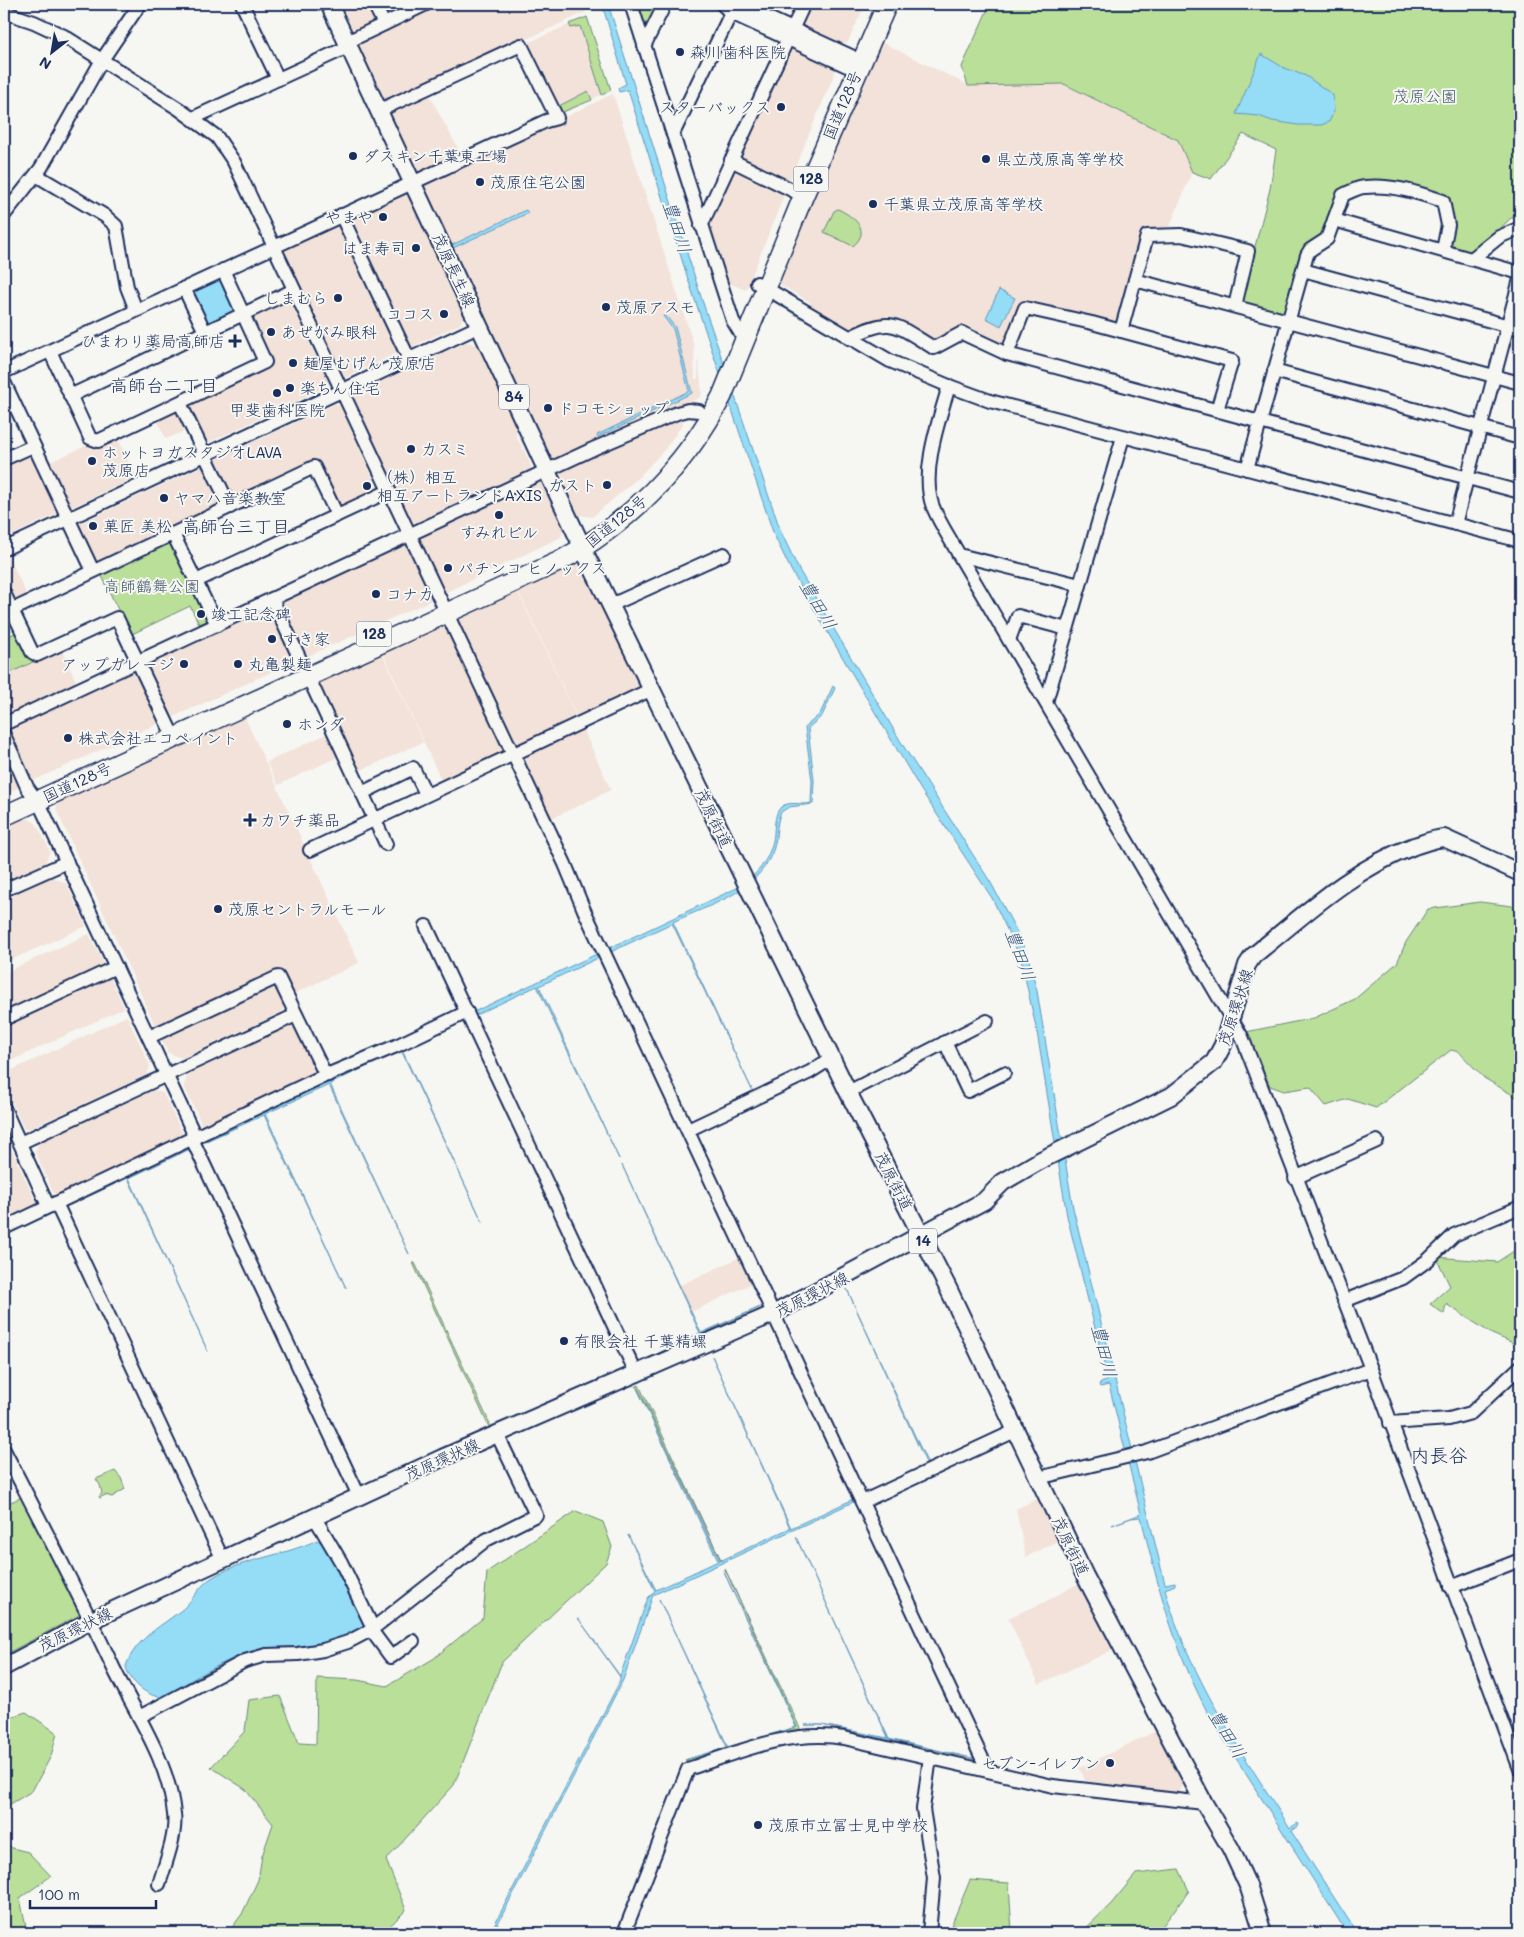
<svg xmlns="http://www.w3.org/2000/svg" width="1524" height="1937" viewBox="0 0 1524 1937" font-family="Mali,'Klee One',sans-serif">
  <rect width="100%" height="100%" fill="#f6f6f2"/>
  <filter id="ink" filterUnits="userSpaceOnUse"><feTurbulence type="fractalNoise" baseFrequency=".02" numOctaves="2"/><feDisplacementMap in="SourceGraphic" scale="10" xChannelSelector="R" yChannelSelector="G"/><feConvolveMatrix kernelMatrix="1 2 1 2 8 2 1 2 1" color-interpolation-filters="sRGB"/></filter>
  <g filter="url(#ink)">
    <g fill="#f2e2d9">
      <path d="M340,4h30l9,17 -24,15z"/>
      <path d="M435,4h148l3,8 -200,91 -29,-62z"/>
      <path d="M808,4h57l-17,38 -7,3 -38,-18 -3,-6z"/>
      <path d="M587,17l24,73 -49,24 -37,-70z"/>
      <path d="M879,41l89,44 95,-1 115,56 14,32 -22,54 -22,7 -25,90 -100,-24 -19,46 -38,-20 -32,15 -46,-24 -41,14 -35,-22 -2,-6 -29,-17 -1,-5z"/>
      <path d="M792,47l42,20 1,5 -46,110 -53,-23 51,-109z"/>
      <path d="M428,93l33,61 -41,21 -31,-64z"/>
      <path d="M613,94l81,252 1,33h3v-22l4,36 -3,5 -57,26 -19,3 -70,33 -130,-275z"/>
      <path d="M733,165l53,25 -40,100 -24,-10 -17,-52z"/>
      <path d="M408,193l57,120 -5,11 -48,23 -4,-1 -58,-124 2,-4z"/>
      <path d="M339,224l60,128 -52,25 -4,-1 -59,-125z"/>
      <path d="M286,299l3,1 40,83 -2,4 -120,56 -4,-1 -17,-35 2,-4 83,-39 -22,-46 2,-3z"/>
      <path d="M467,342l13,4 36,75v15l15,29 -1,4 -115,54 -3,-1 -59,-124 2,-4z"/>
      <path d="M335,404l5,2 38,83 -1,3 -36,16 -3,-1 -22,-45 -83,39 -20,-37 2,-4z"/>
      <path d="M176,409l13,20 -23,10 -10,-21z"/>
      <path d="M677,418l5,3 1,3 -19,26 -27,29 -45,38 -13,-2 -19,-39 5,-6z"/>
      <path d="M117,437l19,40 -64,30 -5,-3 -19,-41 40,-18 3,4z"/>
      <path d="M27,453l4,1 26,56 -1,4 -52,25v-75z"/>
      <path d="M203,466l4,2 16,34 -2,5 -125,58 -19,-40z"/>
      <path d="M540,478l24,50 -3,9 -119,57 -26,-59z"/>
      <path d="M406,541l28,58 -130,59 -25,-57z"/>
      <path d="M9,557l19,41 -12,6 -12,-21v-24z"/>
      <path d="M573,563l9,5 61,121 -65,30 -60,-129z"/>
      <path d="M517,590l61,130 -63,29 -60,-130z"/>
      <path d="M269,605l28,55 -128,59 -26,-52 3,-5z"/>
      <path d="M443,624l63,131 -64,27 -59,-129z"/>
      <path d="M62,649l15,35 -65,28 -4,-1 -4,-8v-27z"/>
      <path d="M382,653l41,89 -66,30 -42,-88z"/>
      <path d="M136,669l26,53 -132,60 -23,-52 2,-3z"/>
      <path d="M244,716l115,247 -66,31 -12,-24 -119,56 -7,-1 -99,-216 2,-7z"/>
      <path d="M581,725l30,65 -63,30 -30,-65z"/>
      <path d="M329,733l11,23 -62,29 -11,-23z"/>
      <path d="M4,748l17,38 -17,9z"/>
      <path d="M25,817l11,6 14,28 -5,12 -41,19v-55z"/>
      <path d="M52,877l14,6 20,43 -82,37v-63z"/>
      <path d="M89,934l15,31 -100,47v-39z"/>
      <path d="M110,977l14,31 -120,56v-39z"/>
      <path d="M268,985l9,3 8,16 -3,8 -100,46 -14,-5 -6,-13 3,-6z"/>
      <path d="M127,1016l23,50 -3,9 -119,54h-4l-20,-44v-11z"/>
      <path d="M289,1026l7,3 19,45 -110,53 -3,-2 -18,-39 4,-13z"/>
      <path d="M154,1090l9,3 19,40 -2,7 -125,56 -20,-44 4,-10z"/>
      <path d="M4,1133l33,71 -1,3 -32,17z"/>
      <path d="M743,1256l12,26 -64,30 -13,-26z"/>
      <path d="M1039,1498l21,42 -34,17 -10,-48z"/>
      <path d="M1081,1582l34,67 -76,35 -31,-66 35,-15z"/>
      <path d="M1156,1731l27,54 -4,8 -93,-12 -7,-13z"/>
    </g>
    <g fill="#badf99" stroke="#6a877c">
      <path d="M634,4h28l-15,30z"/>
      <path d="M990,4h530v214h-9l-39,37 -20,-6 -3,-3c6,-22 10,-34 -10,-50l-91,-6 -23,43 -18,13 -23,68 -41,-11 -2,-3 29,-111 6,-39 -33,-16 -32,45 -19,-7 -14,-32 -114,-56 -96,2 -6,-19z"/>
      <path d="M587,17l24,73 -9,5 -22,-69 -9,2 -2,-4z"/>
      <path d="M588,91l4,9 -32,13 -3,-6z"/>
      <path d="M838,209c16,8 34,21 15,37l-29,-14 10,-21z"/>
      <path d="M170,540l39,78 -2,3 -8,3 -9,-18 -60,29 -29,-61z"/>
      <path d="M17,632l16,30 -29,14v-38z"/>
      <path d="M1480,902l32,4 8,10v180l-2,2 -34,-20 -25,-26 -8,-2 -75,58 -28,-9 -22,7 -16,-19 -26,4 -14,-5 -24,-54 68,-14 41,-19 42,-36 9,-21 22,-33z"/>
      <path d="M1520,1247v99l-28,-12 -46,-30 -2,10 -14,-10 20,-18 -14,-29 61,5z"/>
      <path d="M413,1263h2l76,163 -2,1z"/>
      <path d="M639,1385l82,175 -84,-174z"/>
      <path d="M115,1471l6,7 4,11 -13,8 -7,-2 -5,3 -1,-1 3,-4 -2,-8 -4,-6z"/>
      <path d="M22,1497l61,116 -79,42v-12l5,-2 -5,-11v-125z"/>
      <path d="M576,1511l27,11 9,25 -6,16 -104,99 -48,123 -68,75 20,50 -23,23h-155l14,-19 16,-34 4,-24 11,-32 -28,-35 -34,-22 34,-36 4,-31 31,-4 19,47 17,1 1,-66 40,2 30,6 46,-27 50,-41 4,-46z"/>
      <path d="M725,1569l75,159 -1,4 -108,30 -6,-2 112,-33z"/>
      <path d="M26,1712l31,21 -6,23 -19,35 -28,17v-89z"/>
      <path d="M4,1842l8,6 16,4 23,24 -31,22 7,35h-23z"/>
      <path d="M1179,1869l10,22 -32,42h-76l30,-29 25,-30z"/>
      <path d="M970,1880l39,3 3,50h-64z"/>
    </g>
    <g fill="#95dcf7" stroke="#6497ba">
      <path d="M602,4h6l94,296 79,232 18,38 105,177 87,136 27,51 10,23 9,34 36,217 92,376 10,-2v3l-10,4c24,88 76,162 125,239l8,-5 1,2 -8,6 66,102h-10l-136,-214c-36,-67 -52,-128 -70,-202l-10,1 -19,7 29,-11 -32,-129 -9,2 -1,-3 9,-4 -41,-164 -30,-184 -16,-73 -29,-61 -71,-108 -129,-218 -18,-37 -85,-253 -61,-192 -9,2 -1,-4 8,-4z"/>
      <path d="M1261,54l23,14 22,8 27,19 1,16 -5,11 -8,3h-23l-26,-4 -13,-5 -23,-2z"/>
      <path d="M526,210l2,3 -75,35 -1,-3z"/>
      <path d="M221,276l17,33 -30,17 -17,-37z"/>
      <path d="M999,290l16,8 -14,28 -15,-8z"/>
      <path d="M665,315l10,12 17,66 -94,44 -1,-2 92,-44 -16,-62 -10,-13z"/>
      <path d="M833,686l2,2 -13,28 -14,12 6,52 -1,24 -24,3 -8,5c-6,13 -3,28 -9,41 -16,40 -63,52 -99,69l81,172 -82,-171 -133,63 80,173 -82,-173 -135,64 81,173 -82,-173 -71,34 79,170 -80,-169 -64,29 81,174 -82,-173 -73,33 80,171 -81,-170 -61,29 79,174 -80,-174 -124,58v-3l735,-346c17,-11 29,-25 34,-46 2,-9 0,-27 8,-34 8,-7 22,-1 30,-4l1,-22 -7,-54 15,-13z"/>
      <path d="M622,1165l79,168 66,-29 -131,60 64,-31z"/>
      <path d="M847,1289l81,175 77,-36 1,3 -353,164 -30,85 -130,253h-3l130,-252v-4l-42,-59 42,58 28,-78 7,-7 -27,-56 28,55 62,-29 -82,-175 84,175 70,-33 -78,-172 79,172 136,-63z"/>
      <path d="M796,1537l93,202 87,20 -154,-34h-17h17l66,13z"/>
      <path d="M317,1540l10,6 38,79c-27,25 -78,19 -111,26 -20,4 -72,33 -89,46 -16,2 -37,-16 -39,-31 9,-26 32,-38 53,-54 13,-9 18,-24 31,-33 32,-21 72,-22 107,-39z"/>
      <path d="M723,1570l74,157 -112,33 42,-13 -68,-148 69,148 68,-20z"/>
    </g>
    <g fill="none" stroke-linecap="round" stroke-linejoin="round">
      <g stroke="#1b2f5e" stroke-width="16">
        <g id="minor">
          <path d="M242,4l36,75"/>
          <path d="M374,4l10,20"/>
          <path d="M631,4l102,317 12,20"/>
          <path d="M722,4l9,9 57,26 59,27 12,1"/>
          <path d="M738,4l113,52 8,11"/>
          <path d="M4,12l30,10 30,14 115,73 38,28 17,25 331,702 19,46 404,861"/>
          <path d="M347,42l79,-38"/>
          <path d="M644,46l21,-42"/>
          <path d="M193,118l157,-72"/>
          <path d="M673,134l58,-121 9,-9"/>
          <path d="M731,160l63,31"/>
          <path d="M36,175l69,41 11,10 11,61 9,23"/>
          <path d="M4,215l37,-47 61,-108 38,-56"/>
          <path d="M341,215l68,144"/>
          <path d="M1334,220l186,53"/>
          <path d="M701,226l103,-222"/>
          <path d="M1473,258l26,-21 21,-9"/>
          <path d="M1303,270l217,59"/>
          <path d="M1135,280l385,103"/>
          <path d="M757,283l133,78 59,25 41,15 530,140"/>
          <path d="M184,288l21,44"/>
          <path d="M1121,331l26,-95 34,-1 67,16 -13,55"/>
          <path d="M849,338c44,-23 46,-13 85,10l28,-15 45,21 513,138"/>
          <path d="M50,351l40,87 8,3 167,-79 -42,-92"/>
          <path d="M1007,354l18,-46 67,15 140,38 -15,49"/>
          <path d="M1274,371l246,67"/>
          <path d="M4,372l542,-251 11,-3 -36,-73 -141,65"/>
          <path d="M4,382l89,189"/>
          <path d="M949,386c-10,34 -29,87 -16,121 7,17 18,33 26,48l283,482 129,332 149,400"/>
          <path d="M70,396l224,-106"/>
          <path d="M180,403l50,104"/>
          <path d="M4,459l29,-13"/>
          <path d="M1247,469l60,-214 3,-5 17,-11 16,-44c7,-3 15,-8 22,-8 26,-3 54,6 78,14l5,24 -5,25"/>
          <path d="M1455,524l65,-245"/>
          <path d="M173,534l44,91"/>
          <path d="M4,549l476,-223"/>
          <path d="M959,555l121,30"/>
          <path d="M196,581l193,-90"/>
          <path d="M4,593l28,59 5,3 80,-37 57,120"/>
          <path d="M272,599l114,245"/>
          <path d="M611,605l113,-51"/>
          <path d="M12,610l302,-143 23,48"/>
          <path d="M1009,640l9,-24 49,13"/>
          <path d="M1046,702l77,-265"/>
          <path d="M4,724l591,-276 82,-35 11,-3 11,1"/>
          <path d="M4,735l23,52 14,20 151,323 1,11 166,355"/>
          <path d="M362,793l51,-25 13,26"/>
          <path d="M310,850l342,-161"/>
          <path d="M4,890l63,-28"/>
          <path d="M426,926l211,449"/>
          <path d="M4,1019l112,-52"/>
          <path d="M149,1037l129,-60 45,93 5,5"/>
          <path d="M945,1042l23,49 36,-18"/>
          <path d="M848,1092l139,-71"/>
          <path d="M4,1108l44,98"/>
          <path d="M688,1130l122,-58 22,-14"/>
          <path d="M20,1143l276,-128"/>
          <path d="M1295,1178l82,-37"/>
          <path d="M56,1203l167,357"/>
          <path d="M4,1228l311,-148 81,-34 71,-34"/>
          <path d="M1344,1301l59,-23 25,-18 26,-25 66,-28"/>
          <path d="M1390,1423l59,-4 22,-6 49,-46"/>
          <path d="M4,1450c37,72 75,144 109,217 23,48 56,94 61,147 3,20 -9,51 -15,70"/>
          <path d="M1038,1478l109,-26 224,-83"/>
          <path d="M862,1502l153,-71"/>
          <path d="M315,1518l26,44 32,66"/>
          <path d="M1451,1587l69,-27"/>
          <path d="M371,1630l20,27 22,-16"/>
          <path d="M139,1717l106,-56 21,-6 32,-1 25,-4 25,-8 23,-12 115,-90 50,-25 -39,-81"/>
          <path d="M624,1933l64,-164c50,-17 103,-40 156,-31l209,48 151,17"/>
          <path d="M929,1933l5,-55 -11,-69 7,-52"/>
        </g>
      </g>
      <g stroke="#1b2f5e" stroke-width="20">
        <g id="major">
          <path d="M329,4l258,553 261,535 100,196 137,288 119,227 27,46 18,39 14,45"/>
          <path d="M4,1667l88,-47 350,-162 333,-145 209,-112 19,-19 38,-22 130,-64 43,-34 9,-17 24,-80 6,-9c51,-41 99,-87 161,-110 10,-3 19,-7 30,-8l76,35"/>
        </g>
      </g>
      <g stroke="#1b2f5e" stroke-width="22">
        <path id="highway" d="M4,816l554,-254c69,-37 128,-96 164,-166l81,-199 84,-193"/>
      </g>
      <use href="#minor" stroke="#f6f6f2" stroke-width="12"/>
      <use href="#major" stroke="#f6f6f2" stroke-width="16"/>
      <use href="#highway" stroke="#f6f6f2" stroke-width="19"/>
    </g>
  </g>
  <g fill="#1b2f5e" stroke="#f6f6f2" stroke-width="2">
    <circle cx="680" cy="52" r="5"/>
    <circle cx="781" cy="107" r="5"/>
    <circle cx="353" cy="156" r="5"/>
    <circle cx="986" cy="159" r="5"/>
    <circle cx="480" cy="182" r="5"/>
    <circle cx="873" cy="204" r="5"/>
    <circle cx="383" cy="217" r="5"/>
    <circle cx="416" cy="248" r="5"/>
    <circle cx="338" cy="298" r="5"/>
    <circle cx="606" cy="307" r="5"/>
    <circle cx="444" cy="314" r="5"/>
    <circle cx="271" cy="332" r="5"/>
    <path d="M232.5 333.5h5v5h5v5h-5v5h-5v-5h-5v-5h5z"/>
    <circle cx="293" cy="363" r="5"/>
    <circle cx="290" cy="388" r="5"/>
    <circle cx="277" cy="393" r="5"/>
    <circle cx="548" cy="408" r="5"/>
    <circle cx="411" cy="449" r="5"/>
    <circle cx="92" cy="461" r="5"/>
    <circle cx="607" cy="485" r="5"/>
    <circle cx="367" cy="486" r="5"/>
    <circle cx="164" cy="498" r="5"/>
    <circle cx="499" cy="515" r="5"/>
    <circle cx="93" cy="526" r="5"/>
    <circle cx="448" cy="568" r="5"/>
    <circle cx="376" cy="594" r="5"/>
    <circle cx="201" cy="614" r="5"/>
    <circle cx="272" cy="639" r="5"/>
    <circle cx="184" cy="664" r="5"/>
    <circle cx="238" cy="664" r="5"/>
    <circle cx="287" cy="724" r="5"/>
    <circle cx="68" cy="738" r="5"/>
    <path d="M247.5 812.5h5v5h5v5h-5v5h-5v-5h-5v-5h5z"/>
    <circle cx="218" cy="909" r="5"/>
    <circle cx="564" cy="1341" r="5"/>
    <circle cx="1110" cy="1763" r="5"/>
    <circle cx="758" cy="1825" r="5"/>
  </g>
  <g text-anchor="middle" stroke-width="4" stroke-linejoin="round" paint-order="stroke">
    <g fill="#f6f6f2" stroke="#5d6b8a" stroke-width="1">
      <rect x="793.5" y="166.5" width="35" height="25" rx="4"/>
      <rect x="499" y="384.5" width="30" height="25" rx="4"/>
      <rect x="356.5" y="621.5" width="35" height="25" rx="4"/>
      <rect x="909" y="1228.5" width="28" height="25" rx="4"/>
    </g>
    <g font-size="15" font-weight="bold" fill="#1b2f5e">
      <text x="811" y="184">128</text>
      <text x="514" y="402">84</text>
      <text x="374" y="639">128</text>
      <text x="923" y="1246">14</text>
    </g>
    <g font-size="16" fill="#1b2f5e" stroke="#f6f6f2" text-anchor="start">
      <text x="690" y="58">森川歯科医院</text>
      <text x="771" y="113" text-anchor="end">スターバックス</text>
      <text x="363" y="162">ダスキン千葉東工場</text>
      <text x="996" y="165">県立茂原高等学校</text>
      <text x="490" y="188">茂原住宅公園</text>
      <text x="883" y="210">千葉県立茂原高等学校</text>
      <text x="373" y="223" text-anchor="end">やまや</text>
      <text x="406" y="254" text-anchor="end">はま寿司</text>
      <text x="328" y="304" text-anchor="end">しまむら</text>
      <text x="616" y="313">茂原アスモ</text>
      <text x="434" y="320" text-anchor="end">ココス</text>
      <text x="281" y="338">あぜがみ眼科</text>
      <text x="225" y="347" text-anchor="end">ひまわり薬局高師店</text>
      <text x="303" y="369">麺屋むげん 茂原店</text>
      <text x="300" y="394">楽ちん住宅</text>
      <text x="558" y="414">ドコモショップ</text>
      <text x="277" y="416" text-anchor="middle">甲斐歯科医院</text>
      <text x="421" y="455">カスミ</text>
      <text x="102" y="458">ホットヨガスタジオLAVA<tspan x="102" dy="18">茂原店</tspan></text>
      <text x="377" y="483">（株）相互<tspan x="377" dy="18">相互アートランドAXIS</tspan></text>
      <text x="597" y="491" text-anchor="end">ガスト</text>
      <text x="174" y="504">ヤマハ音楽教室</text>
      <text x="103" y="532">菓匠 美松</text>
      <text x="499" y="538" text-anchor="middle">すみれビル</text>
      <text x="458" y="574">パチンコ ヒノックス</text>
      <text x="386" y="600">コナカ</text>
      <text x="211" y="620">竣工記念碑</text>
      <text x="282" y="645">すき家</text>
      <text x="174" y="670" text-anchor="end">アップガレージ</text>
      <text x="248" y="670">丸亀製麺</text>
      <text x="297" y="730">ホンダ</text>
      <text x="78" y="744">株式会社エコペイント</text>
      <text x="260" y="826">カワチ薬品</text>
      <text x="228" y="915">茂原セントラルモール</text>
      <text x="574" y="1347">有限会社 千葉精螺</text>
      <text x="1100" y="1769" text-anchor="end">セブン-イレブン</text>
      <text x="768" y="1831">茂原市立冨士見中学校</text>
    </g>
    <g font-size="16" fill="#435b6d" stroke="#f6f6f2">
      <text x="1425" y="102">茂原公園</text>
      <text x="152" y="592">高師鶴舞公園</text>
    </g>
    <g font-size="16" fill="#1b2f5e" stroke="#f6f6f2">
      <text transform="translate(842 105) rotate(-67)" y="6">国道128号</text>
      <text transform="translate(454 270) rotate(65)" y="6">茂原長生線</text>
      <text transform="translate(616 521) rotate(-39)" y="6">国道128号</text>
      <text transform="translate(77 782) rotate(-25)" y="6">国道128号</text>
      <text transform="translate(714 818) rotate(64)" y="6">茂原街道</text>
      <text transform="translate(1235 1007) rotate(-72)" y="6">茂原環状線</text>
      <text transform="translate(894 1181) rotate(63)" y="6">茂原街道</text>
      <text transform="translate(812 1294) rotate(-27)" y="6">茂原環状線</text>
      <text transform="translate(442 1459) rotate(-24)" y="6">茂原環状線</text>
      <text transform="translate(1071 1546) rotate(64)" y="6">茂原街道</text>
      <text transform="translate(75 1629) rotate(-26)" y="6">茂原環状線</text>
    </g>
    <g font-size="18" font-style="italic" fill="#3a5a84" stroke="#f6f6f2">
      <text transform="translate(677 227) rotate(72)" y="6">豊田川</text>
      <text transform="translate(818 605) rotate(60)" y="6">豊田川</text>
      <text transform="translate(1020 955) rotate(70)" y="6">豊田川</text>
      <text transform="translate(1104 1351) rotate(76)" y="6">豊田川</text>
      <text transform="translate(1227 1734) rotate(59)" y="6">豊田川</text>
    </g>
    <g font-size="18" fill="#1b2f5e" stroke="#f6f6f2">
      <text x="164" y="392">高師台二丁目</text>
      <text x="236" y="533">高師台三丁目</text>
    </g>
    <g font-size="19" fill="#1b2f5e" stroke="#f6f6f2">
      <text x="1439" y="1462">内長谷</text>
    </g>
  </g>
  <rect width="1524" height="1937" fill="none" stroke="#f6f6f2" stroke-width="20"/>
  <rect x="10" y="10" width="1504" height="1917" fill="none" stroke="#1b2f5e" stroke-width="2" filter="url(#ink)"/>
  <g transform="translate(52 52) rotate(211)" stroke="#f6f6f2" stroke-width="4" paint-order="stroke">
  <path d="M0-4L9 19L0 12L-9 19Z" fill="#1b2f5e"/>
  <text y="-8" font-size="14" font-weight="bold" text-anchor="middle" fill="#1b2f5e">N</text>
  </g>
  <path d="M30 1900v8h126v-8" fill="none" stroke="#1b2f5e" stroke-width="2.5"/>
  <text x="38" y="1900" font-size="15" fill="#1b2f5e" stroke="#f6f6f2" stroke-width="4" paint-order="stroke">100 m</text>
</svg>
